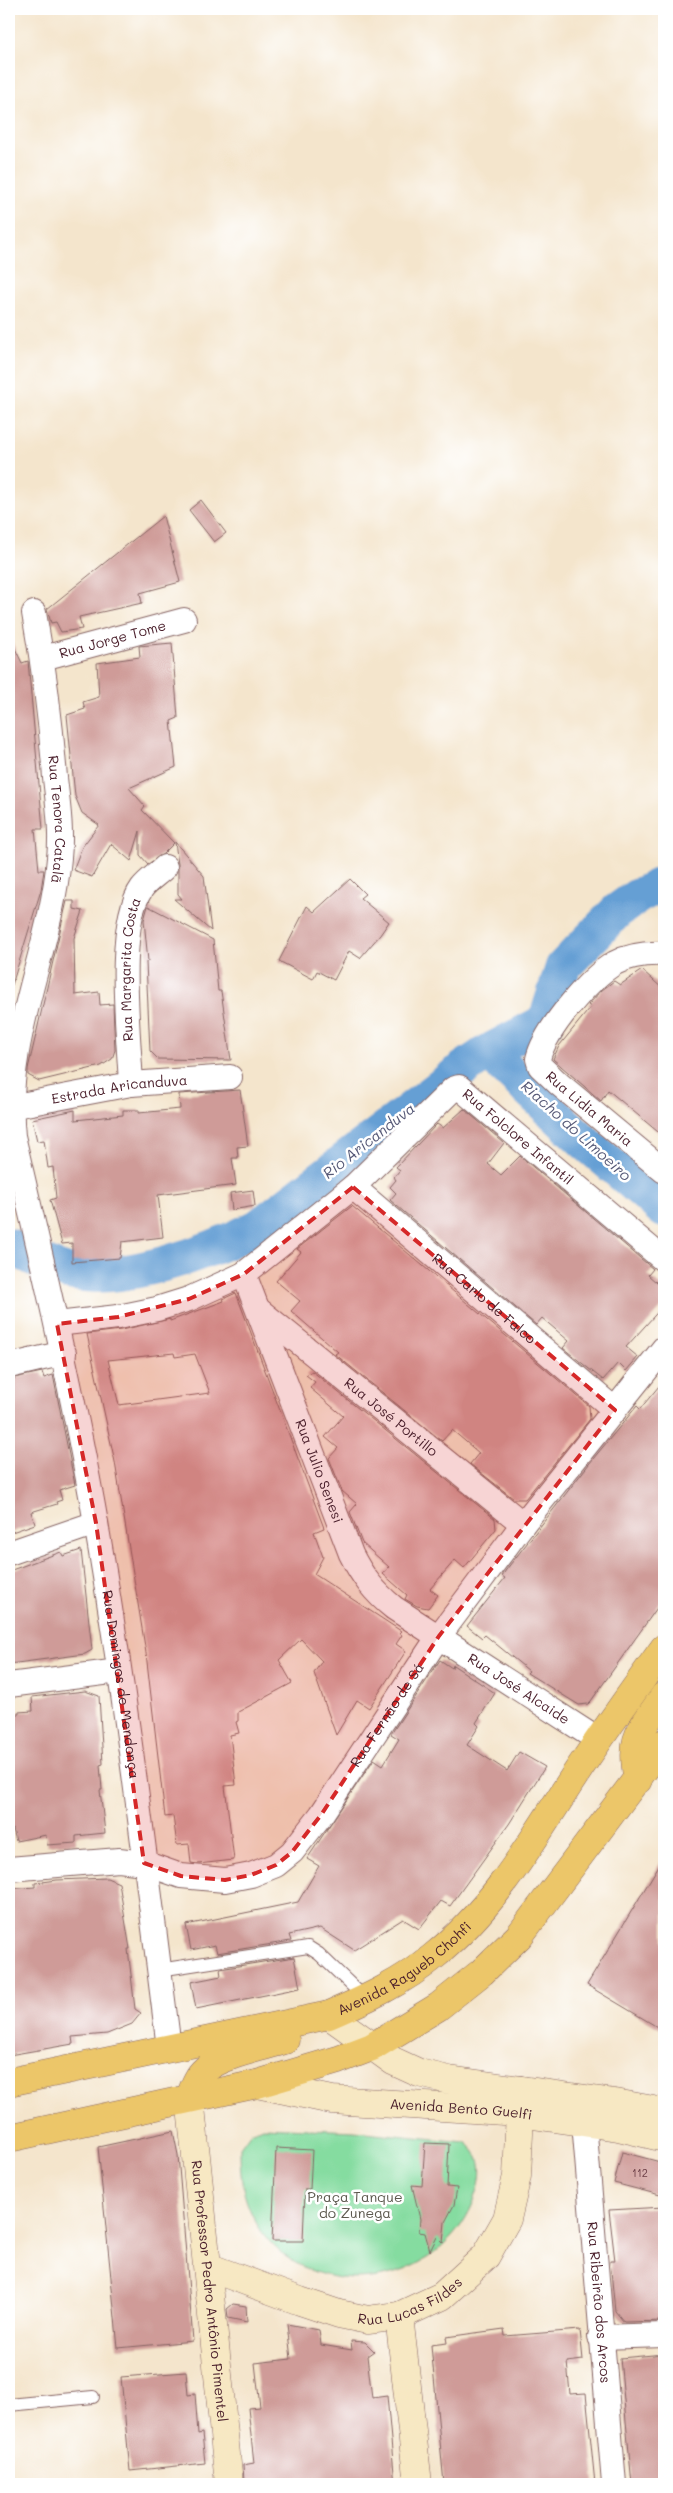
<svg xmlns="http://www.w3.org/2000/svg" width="673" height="2493" viewBox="0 0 673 2493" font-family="Mali,sans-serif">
  <rect width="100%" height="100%" fill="#fff"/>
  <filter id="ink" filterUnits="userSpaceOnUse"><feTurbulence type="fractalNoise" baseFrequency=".02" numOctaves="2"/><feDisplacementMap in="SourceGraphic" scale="10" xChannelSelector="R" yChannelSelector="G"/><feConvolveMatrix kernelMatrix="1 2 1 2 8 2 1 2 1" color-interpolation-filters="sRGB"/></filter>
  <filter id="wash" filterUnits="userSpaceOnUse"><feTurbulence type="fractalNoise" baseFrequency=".0096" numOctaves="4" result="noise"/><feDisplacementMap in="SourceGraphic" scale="20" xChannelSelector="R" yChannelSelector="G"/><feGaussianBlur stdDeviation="1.12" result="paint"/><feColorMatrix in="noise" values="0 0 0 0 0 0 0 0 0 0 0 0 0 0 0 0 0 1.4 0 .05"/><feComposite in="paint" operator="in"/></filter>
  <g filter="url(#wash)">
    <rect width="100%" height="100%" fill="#f4e5cc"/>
    <path fill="#85dca0" stroke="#687e66" d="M262,2127l92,4 111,11c17,12 18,28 13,47 -30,107 -185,124 -228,21 -9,-20 -10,-41 -10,-63l11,-15z"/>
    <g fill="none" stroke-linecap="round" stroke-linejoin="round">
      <g stroke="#659fd4" stroke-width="36">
        <path d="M488,1052l98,91 78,67"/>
        <path d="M9,1246c19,9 39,21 59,26 56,12 141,-20 190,-45l205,-158 25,-17 58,-31 17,-54 54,-56 21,-15 26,-13"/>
      </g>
    </g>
    <g id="blocks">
      <g fill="#cf9b98" fill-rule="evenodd">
        <path d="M201,500l25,33 -12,9 -25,-32z"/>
        <path d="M163,516l17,66 -40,11 2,10 -63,14 3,12 -21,3 -5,-10 -5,1 -4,-14z"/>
        <path d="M9,636l13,27 6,-2 15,168h-8l4,41h5l-3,20 -29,95h-3z"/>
        <path d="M172,643l6,75 -7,3 5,46 -47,21 16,18 -3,4 32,33 -11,11 -15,10 -8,-9v-24l-9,30 -20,-17 -19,33 -19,-7 9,-23 17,-22 -17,-12 -7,-17 -8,-81 18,-6 -2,-7 16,-5 -2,-34 43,-6 -1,-11z"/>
        <path d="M175,842l29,34 7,55 -37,-32h8l-4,-5v-30z"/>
        <path d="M350,879l15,15 -5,4 29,24 -9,13 -20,23 -11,-7 -15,29 -17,-9 -4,8 -34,-18 28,-55 7,6z"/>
        <path d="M67,901h7v8l9,2 -9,27 1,57 24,-3 1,13 13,-1 2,46 -3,9 -11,7 -62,15 -11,-6v-6z"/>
        <path d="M148,906l65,34 5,51h3l10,69 -73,-1 -8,-8 -4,-89 2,-1 -4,-41z"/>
        <path d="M642,970l22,20v147l-56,-47 -7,11 -48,-42 6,-13 32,-39 -3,-2 14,-15 12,-9 6,4z"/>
        <path d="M240,1090l8,56 -11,1 1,11h-6l4,27 -78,10 5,42 -41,5 -2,16 -48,4v-19l-10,1 -12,-44 6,-2 -3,-31 -5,1 -4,-28 -7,1 -5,-22 43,-9v10l48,-5v-5h16v3l41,-4 -1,-15z"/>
        <path d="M464,1109l40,34 -16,21 13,11 19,-19 133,113 -5,6 16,14v16l-38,42 12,10 -12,14 -8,-8 -15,17 -40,-32 6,-7 -27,-23 -6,7 -146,-125 6,-7 -6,-6 6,-7 -2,-3 6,-7 -4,-3 41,-43 6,4z"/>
        <path d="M253,1190l2,16 -23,4 -2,-17z"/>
        <path d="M352,1206l237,200 1,13 -65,80h-11l-44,-35 9,-11 -27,-23 -10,11 -107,-87 3,-2 -47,-41 9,-10 -24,-20 25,-29 -4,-3z"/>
        <path d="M236,1293l88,235 -10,4 9,25 -9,17 87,57 -2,2 3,2 -6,9 10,7 -37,57 -12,-8 -21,35 -22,-62 8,-12 -21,-22 -22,21 13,23 -54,29v9l-2,1 3,11 -9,2 6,50 -11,1 9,74 -36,4 -7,-1 -2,-19 -12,1 -4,-29 -8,1 -19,-164 -31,-191 -28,-128 34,-4 49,-11v2l54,-20 -1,-2zM174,1353l1,4 20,-3 15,39 -91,12 -11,-45z"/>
        <path d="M312,1371l183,148 1,10 -32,39 -9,-8 -25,29 8,6 -10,13 -11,-2 -12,-7 2,-4 -24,-21 6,-7 -27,-24 -12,-31 7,-8 -15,-13 -13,-33 9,-10 -13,-11 18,-21 -33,-28 5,-6 -9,-7z"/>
        <path d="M42,1372l2,6 9,-3 22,110 -16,5 3,10 -6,2 1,2 -26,8 4,12 -26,9v-154z"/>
        <path d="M664,1380v218l-73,103 -3,3 -9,1 -52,-32 2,-2 -44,-36 -3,3 -15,-12 38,-48 -3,-2 4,-6 87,-111 44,-53 3,3z"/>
        <path d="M81,1550l11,100 -7,4 -76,10v-93l52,-19 2,4z"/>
        <path d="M440,1660l12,8 1,-3 42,28 -19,30 3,3 -12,19 40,26 12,-19 26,15 -36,57 -59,82 -9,-5 -22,28 -16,-10 -49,31 -34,-22 -31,7 2,6 -74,12 -2,-8 -24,5 -5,-25 112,-23 21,-36 -12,-7 67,-100 9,6 16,-26 -8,-5z"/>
        <path d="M85,1691l14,5 4,68 -3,1 2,25h-2l5,43 -29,3v7l-29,2 -1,-10 -30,6 -3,-12 -4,1v-114l9,-1v-3l15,-1 -1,-14z"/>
        <path d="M664,1857v174l-77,-46z"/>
        <path d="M107,1878l12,5 11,66h-2l7,60 6,4 -9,11 -25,10 -35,3 1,7 -64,11v-166l26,-2v-4l22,-3z"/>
        <path d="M294,1957l6,31 -104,21 -5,-27 30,-6 -1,-7z"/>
        <path d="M173,2131l5,24 15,186 -75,7 -20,-201z"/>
        <path d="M425,2143l24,1 -2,43 10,1 -3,17 -9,17 -2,21 -6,-6 -7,14 -5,-18 -6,-1 1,-13 -8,-34 10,1z"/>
        <path d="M276,2148l36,2 -2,39h-5l-2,52h-31z"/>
        <path d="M622,2152l42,11v33l-50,-13z"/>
        <path d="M664,2207v114l-40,1 -9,-11 -5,-50h5l-6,-51z"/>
        <path d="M233,2304l13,2 1,16 -19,-4 -1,-9z"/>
        <path d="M287,2324l32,6 2,15 31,5 -1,-9 14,1 9,9 -7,5 5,42 15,-2 8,88h-99l-1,-4 -38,4 -1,-4 -12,2 -1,-17 11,-2 -6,-55 12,-1 -5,-44 36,-4z"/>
        <path d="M504,2329l1,7 75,-6 3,30 -16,2 3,32 16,-1 9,91h-151l-13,-139 16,-2 -1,-6z"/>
        <path d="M664,2354v130h-32l-12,-126z"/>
        <path d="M186,2372l2,23 7,-1 3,40 4,-1 3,30 -75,8 -9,-94z"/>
      </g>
    </g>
  </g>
  <g filter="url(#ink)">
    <use href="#blocks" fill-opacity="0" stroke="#866463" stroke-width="1"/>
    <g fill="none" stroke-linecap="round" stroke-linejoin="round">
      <g stroke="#866463" stroke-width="14">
        <g id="lane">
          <path d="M159,1970l149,-23 11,7 47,45"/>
          <path d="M9,2405l84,-8"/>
        </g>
      </g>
      <g stroke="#866463" stroke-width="26">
        <g id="street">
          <path id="s1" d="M34,613c10,55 17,110 21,165 3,26 7,54 4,80 -8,93 -56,183 -46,278 30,129 60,256 83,387 30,174 51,350 73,525"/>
          <path id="s2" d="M43,658l141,-38"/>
          <path id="s3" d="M664,954c-17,-1 -34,1 -49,9 -26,15 -70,67 -77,96l2,7 19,18 105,87"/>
          <path id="s4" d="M131,1084c-2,-47 -16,-159 11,-196 6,-8 16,-14 23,-21"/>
          <path id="s5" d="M10,1107l121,-23 99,-7"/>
          <path id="s6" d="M353,1187l262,223"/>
          <path id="s7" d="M244,1274l107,280c11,22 23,38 43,54l204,132"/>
          <path id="s8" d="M259,1310l264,214"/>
          <path id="s9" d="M57,1324l61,-7 39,-8 32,-10 55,-25 109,-87 100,-98 6,-2 205,173"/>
          <path d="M9,1366l55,-13"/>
          <path d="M9,1553l87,-30"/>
          <path d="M9,1685l110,-14"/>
          <path id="s10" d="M9,1869l110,-9 25,3 37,13 44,4 26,-5 25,-10 16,-13 29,-37 118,-179 84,-112 141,-176"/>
          <path id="s11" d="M584,2122l30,362"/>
          <path d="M600,2337l64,-2"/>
        </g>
      </g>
      <g stroke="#866463" stroke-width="29">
        <g id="secondary">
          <path d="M329,2015l64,46 26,12 30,7 166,23 49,9"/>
          <path id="s12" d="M257,2084l75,16 172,11 114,16 46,11"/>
          <path id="s13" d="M190,2097l39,387"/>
          <path id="s14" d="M208,2267l92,34 39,13 29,6 31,-4 43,-20 44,-40 21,-37 10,-43 4,-86"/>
          <path d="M399,2316l19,168"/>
        </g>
      </g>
      <g stroke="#866463" stroke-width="29">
        <g id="primary">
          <path d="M638,1780c-9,-44 3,-49 26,-84"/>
          <path id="s15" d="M9,2082l320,-67c37,-16 74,-33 105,-59 60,-48 98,-115 139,-178 29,-44 60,-87 91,-130"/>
          <path d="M190,2097c4,-10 7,-20 15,-27 15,-15 59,-23 80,-30"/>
          <path d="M9,2138l248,-54 81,-24 34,-13 66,-40 44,-35 37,-36 145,-193"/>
        </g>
      </g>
      <use href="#lane" stroke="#fff" stroke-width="12"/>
      <use href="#street" stroke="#fff" stroke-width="24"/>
      <use href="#secondary" stroke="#f7e8c3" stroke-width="28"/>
      <use href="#primary" stroke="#ecc669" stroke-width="28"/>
    </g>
  </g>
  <path fill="#d62828" fill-opacity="0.2" stroke="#d62828" stroke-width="4" stroke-dasharray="10 6" stroke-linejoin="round" d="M353,1187l262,223 -176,226 -118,179 -29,37 -16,13 -25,10 -26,5 -44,-4 -37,-13 -48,-340 -39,-199 61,-7 71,-18 55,-25z"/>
  <g text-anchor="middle" stroke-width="5" stroke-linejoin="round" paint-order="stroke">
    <g font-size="11" fill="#6b3e46">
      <text x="640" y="2177">112</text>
    </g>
    <g font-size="14" fill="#4a1f2b" stroke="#fff">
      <text dy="5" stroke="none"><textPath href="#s2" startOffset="72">Rua Jorge Tome</textPath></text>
      <text dy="5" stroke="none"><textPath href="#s1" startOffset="208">Rua Tenora Catalã</textPath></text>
      <text dy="5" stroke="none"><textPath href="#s4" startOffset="115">Rua Margarita Costa</textPath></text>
      <text dy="5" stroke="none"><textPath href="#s5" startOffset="111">Estrada Aricanduva</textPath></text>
      <text dy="5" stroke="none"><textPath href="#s3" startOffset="248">Rua Lidia Maria</textPath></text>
      <text dy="5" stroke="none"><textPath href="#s9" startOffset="558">Rua Folclore Infantil</textPath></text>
      <text dy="5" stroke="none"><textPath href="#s6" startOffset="172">Rua Carlo de Falco</textPath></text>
      <text dy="5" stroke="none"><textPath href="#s8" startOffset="170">Rua José Portillo</textPath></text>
      <text dy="5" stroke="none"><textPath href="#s7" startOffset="211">Rua Julio Senesi</textPath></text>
      <text dy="5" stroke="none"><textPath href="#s1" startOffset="1089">Rua Domingos de Mendonça</textPath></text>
      <text dy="5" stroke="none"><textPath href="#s7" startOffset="518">Rua José Alcaide</textPath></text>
      <text dy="5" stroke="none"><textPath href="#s10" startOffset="460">Rua Fernão de Sá</textPath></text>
      <text dy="5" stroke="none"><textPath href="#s15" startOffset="416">Avenida Ragueb Chohfi</textPath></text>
      <text dy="5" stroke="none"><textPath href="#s12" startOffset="206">Avenida Bento Guelfi</textPath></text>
      <text dy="5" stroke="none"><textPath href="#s13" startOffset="195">Rua Professor Pedro Antônio Pimentel</textPath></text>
      <text dy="5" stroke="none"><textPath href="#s14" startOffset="215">Rua Lucas Fildes</textPath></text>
      <text dy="5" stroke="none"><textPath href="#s11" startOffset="181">Rua Ribeirão dos Arcos</textPath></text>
    </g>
    <g font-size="14" fill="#5c584e" stroke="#fff">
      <text x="355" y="2202">Praça Tanque<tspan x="355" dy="16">do Zunega</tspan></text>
    </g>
    <g font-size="15" font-style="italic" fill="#565977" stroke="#fff">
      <text transform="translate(576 1131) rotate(42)" y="5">Riacho do Limoeiro</text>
      <text transform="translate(369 1141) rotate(-38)" y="5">Rio Aricanduva</text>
    </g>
  </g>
  <rect width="673" height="2493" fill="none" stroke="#fff" stroke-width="30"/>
</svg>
